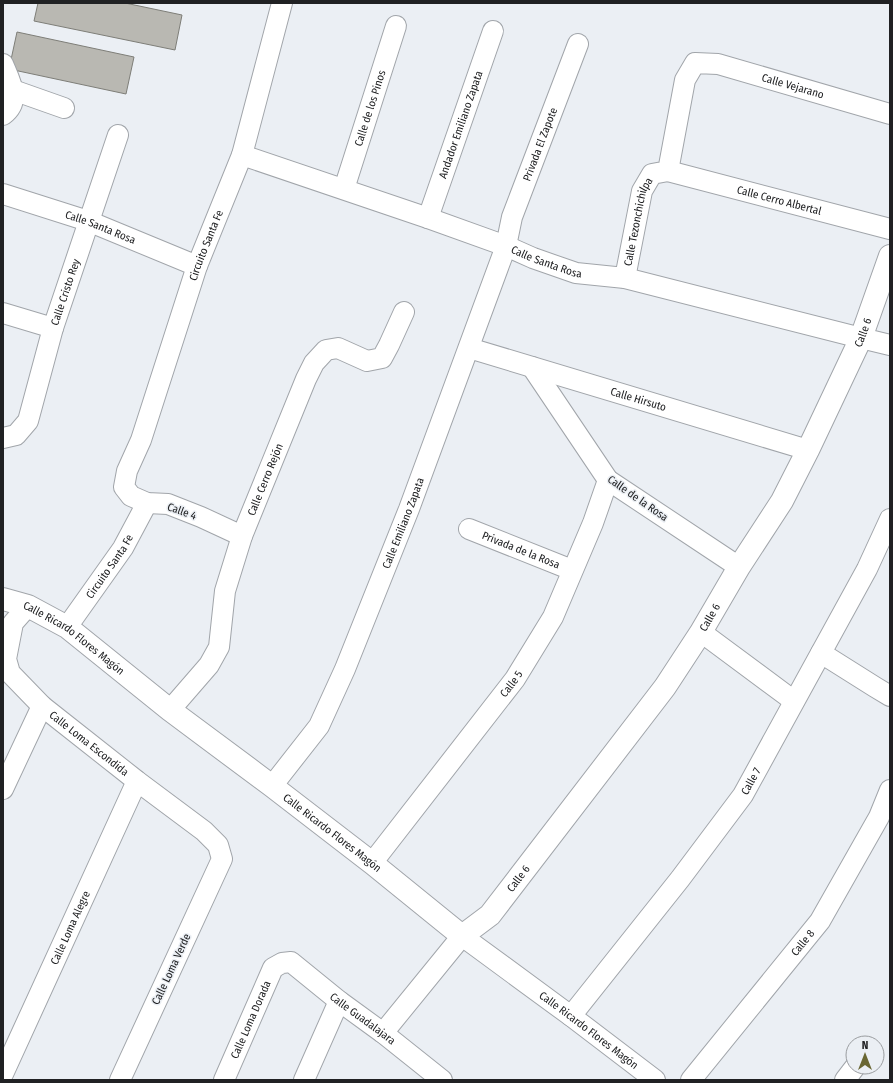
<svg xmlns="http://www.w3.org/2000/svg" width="893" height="1083" viewBox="0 0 893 1083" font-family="'Fira Sans Condensed',sans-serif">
  <rect width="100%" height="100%" fill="#ebeff4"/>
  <g fill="#b9b8b2" stroke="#7e7e78">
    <path d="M38,3h87l57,12 -7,35 -141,-29z"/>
    <path d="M17,32l117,25 -8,37 -117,-25z"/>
  </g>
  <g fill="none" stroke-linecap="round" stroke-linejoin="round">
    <g stroke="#a1a5aa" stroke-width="22">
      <g id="minor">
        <path d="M3,64c7,17 19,37 0,51"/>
        <path d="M13,90l51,18"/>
        <path id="s1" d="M242,155l186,63 78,28 27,12 43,15 49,5 236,60 29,7"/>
        <path id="s2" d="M668,171l222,58"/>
        <path id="s3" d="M344,189l52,-163"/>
        <path id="s4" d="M3,194l85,27 109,45"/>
        <path id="s5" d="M428,218l65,-187"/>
        <path id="s6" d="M625,278l17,-87 10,-17 16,-3 17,-91 10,-17 23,1 172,50"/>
        <path d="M3,313l50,15"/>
        <path id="s7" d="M469,348l339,102"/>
        <path d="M532,367l76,113 131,87"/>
        <path id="s8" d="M3,438l13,-3 12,-14 25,-93 65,-193"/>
        <path id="s9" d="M469,529l103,41"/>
        <path id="s10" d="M242,536l-41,-19 -33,-13 -21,-1 -16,-7 -7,-9 3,-16 14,-31 56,-174 45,-111 40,-152"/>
        <path id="s11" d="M28,606l-15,17 -7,36 4,14 32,33 95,75 67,50 14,14 4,14 -102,221"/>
        <path id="s12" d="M67,627l56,-79 24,-45"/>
        <path d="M701,632l93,69"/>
        <path d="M821,653l54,34 15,9"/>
        <path id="s13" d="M170,710l39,-45 10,-18 6,-56 17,-55 64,-157 8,-16 12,-13 12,-2 29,13 15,-3 7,-13 15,-33"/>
        <path id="s14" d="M272,786l47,-60 26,-57 64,-160 97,-263 6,-29 66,-173"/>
        <path d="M3,789l39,-83"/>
        <path id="s15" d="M372,863l143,-184 38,-62 40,-94 15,-43"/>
        <path id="s16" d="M571,1016l109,-137 63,-84 124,-226 23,-50"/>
        <path id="s17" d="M383,1033l79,-97 109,80 84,64"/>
        <path id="s18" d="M3,1074l134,-293"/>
        <path id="s19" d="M224,1080l49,-112 9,-5 9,-1 48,39 44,32 59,47"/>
        <path d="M304,1080l35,-79"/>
        <path id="s20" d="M691,1080l129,-159 59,-104 11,-27"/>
        <path d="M845,1080l10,-13"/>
      </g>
    </g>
    <g stroke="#a1a5aa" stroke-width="24">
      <g id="tertiary">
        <path id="s21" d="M3,599l25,7 39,21 103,83 102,76 100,77 90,73 28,-21 175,-228 36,-55 38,-65 43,-66 26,-51 53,-112 29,-82"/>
      </g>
    </g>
    <use href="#minor" stroke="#fff" stroke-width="20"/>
    <use href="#tertiary" stroke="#fff" stroke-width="22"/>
  </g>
  <g text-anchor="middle" stroke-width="3" stroke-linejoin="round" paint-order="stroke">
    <g font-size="11" fill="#202123" stroke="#ebeff4">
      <text dy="4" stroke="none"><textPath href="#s6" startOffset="338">Calle Vejarano</textPath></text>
      <text dy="4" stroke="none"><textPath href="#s3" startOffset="85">Calle de los Pinos</textPath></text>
      <text dy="4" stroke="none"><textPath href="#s5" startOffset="99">Andador Emiliano Zapata</textPath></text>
      <text dy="4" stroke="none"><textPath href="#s14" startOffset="699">Privada El Zapote</textPath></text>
      <text dy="4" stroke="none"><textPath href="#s2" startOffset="115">Calle Cerro Albertal</textPath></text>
      <text dy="4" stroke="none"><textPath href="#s6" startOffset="58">Calle Tezonchichilpa</textPath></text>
      <text dy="4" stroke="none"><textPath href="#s4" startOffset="103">Calle Santa Rosa</textPath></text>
      <text dy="4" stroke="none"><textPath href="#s10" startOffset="386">Circuito Santa Fe</textPath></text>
      <text dy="4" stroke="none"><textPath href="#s1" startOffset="323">Calle Santa Rosa</textPath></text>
      <text dy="4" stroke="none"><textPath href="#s8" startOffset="166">Calle Cristo Rey</textPath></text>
      <text dy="4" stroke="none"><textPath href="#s21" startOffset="1301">Calle 6</textPath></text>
      <text dy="4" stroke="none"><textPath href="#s7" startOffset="177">Calle Hirsuto</textPath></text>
      <text dy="4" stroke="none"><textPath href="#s13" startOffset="255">Calle Cerro Rejón</textPath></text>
      <text transform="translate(638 498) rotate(35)" y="4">Calle de la Rosa</text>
      <text transform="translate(182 511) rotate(20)" y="4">Calle 4</text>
      <text dy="4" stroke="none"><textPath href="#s14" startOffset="296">Calle Emiliano Zapata</textPath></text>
      <text dy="4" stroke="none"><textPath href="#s9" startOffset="56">Privada de la Rosa</textPath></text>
      <text dy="4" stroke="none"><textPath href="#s12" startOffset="74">Circuito Santa Fe</textPath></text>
      <text dy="4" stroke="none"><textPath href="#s21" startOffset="977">Calle 6</textPath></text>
      <text dy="4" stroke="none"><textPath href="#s21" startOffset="82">Calle Ricardo Flores Magón</textPath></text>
      <text dy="4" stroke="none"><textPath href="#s15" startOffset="227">Calle 5</textPath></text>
      <text dy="4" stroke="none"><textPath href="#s11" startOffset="180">Calle Loma Escondida</textPath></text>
      <text dy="4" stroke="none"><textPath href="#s16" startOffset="296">Calle 7</textPath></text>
      <text dy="4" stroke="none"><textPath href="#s21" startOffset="406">Calle Ricardo Flores Magón</textPath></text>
      <text dy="4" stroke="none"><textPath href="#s21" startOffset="653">Calle 6</textPath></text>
      <text dy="4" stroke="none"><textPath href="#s18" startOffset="161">Calle Loma Alegre</textPath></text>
      <text dy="4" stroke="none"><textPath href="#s20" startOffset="177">Calle 8</textPath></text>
      <text transform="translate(171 969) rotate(-65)" y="4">Calle Loma Verde</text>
      <text dy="4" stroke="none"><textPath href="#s19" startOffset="233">Calle Guadalajara</textPath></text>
      <text dy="4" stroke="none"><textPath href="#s19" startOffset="66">Calle Loma Dorada</textPath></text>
      <text dy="4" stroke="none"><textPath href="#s17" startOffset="283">Calle Ricardo Flores Magón</textPath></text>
    </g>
  </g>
  <rect width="893" height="1083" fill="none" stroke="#202123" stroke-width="8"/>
  <g transform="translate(865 1055)"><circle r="19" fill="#ebeff4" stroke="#9a9da0"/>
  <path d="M0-3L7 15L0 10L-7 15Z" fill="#696632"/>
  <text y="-6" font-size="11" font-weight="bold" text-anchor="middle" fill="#202123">N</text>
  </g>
</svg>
